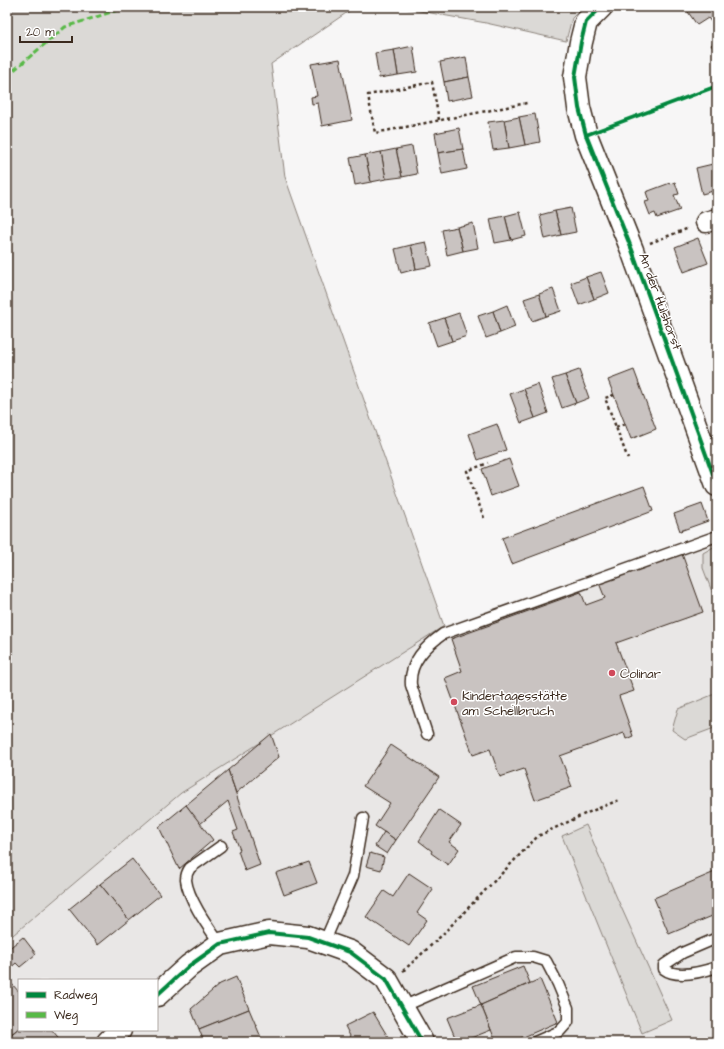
<svg xmlns="http://www.w3.org/2000/svg" width="724" height="1049" viewBox="0 0 724 1049" font-family="'Architects Daughter',sans-serif">
  <rect width="100%" height="100%" fill="#f7f6f6"/>
  <filter id="ink" filterUnits="userSpaceOnUse"><feTurbulence type="fractalNoise" baseFrequency=".025" numOctaves="2"/><feDisplacementMap in="SourceGraphic" scale="8" xChannelSelector="R" yChannelSelector="G"/><feConvolveMatrix kernelMatrix="1 2 1 2 8 2 1 2 1" color-interpolation-filters="sRGB"/></filter>
  <g filter="url(#ink)">
    <path fill="#e9e7e6" fill-rule="evenodd" d="M717,529v513h-710v-102l174,-147 263,-167zM19,980h138v50h-138z"/>
    <g fill="#dbd9d6" stroke="#8b827a">
      <path d="M7,7h348l-84,57 14,113 159,449 -263,167 -174,147z"/>
      <path d="M398,7h185l-11,11 -6,23 -80,-18z"/>
      <path d="M717,545v60l-14,-37v-15z"/>
      <path d="M717,693v34l-32,12 -13,-9 6,-21z"/>
      <path d="M586,825l31,73 55,122 -30,13 -80,-197z"/>
    </g>
    <g fill="#c9c3c1" stroke="#3b2a1e">
      <path d="M690,7h27v14l-4,3 -5,-6 -11,7 -11,-16z"/>
      <path d="M717,40v14l-6,-9z"/>
      <path d="M413,46l4,26 -19,3 -4,-25z"/>
      <path d="M394,50l4,25 -19,3 -4,-25z"/>
      <path d="M466,57l3,20 -25,5 -4,-20z"/>
      <path d="M340,59l12,61 -30,6 -4,-23 -6,1 -1,-7 6,-1 -6,-32z"/>
      <path d="M469,77l4,19 -26,5 -3,-19z"/>
      <path d="M535,114l5,28 -15,3 -6,-28z"/>
      <path d="M519,117l6,28 -16,3 -5,-28z"/>
      <path d="M504,120l5,28 -16,2 -5,-28z"/>
      <path d="M459,128l4,21 -25,4 -3,-20z"/>
      <path d="M412,146l5,28 -15,3 -6,-28z"/>
      <path d="M396,149l6,28 -16,2 -5,-27z"/>
      <path d="M463,149l4,20 -25,5 -4,-21z"/>
      <path d="M381,152l5,27 -15,3 -6,-27z"/>
      <path d="M365,155l6,27 -16,3 -5,-27z"/>
      <path d="M717,163v27l-15,4 -6,-26z"/>
      <path d="M675,182l4,12 -5,1 6,15 -23,8 -2,-5 -5,2 -5,-13 4,-1 -3,-9 24,-9v1z"/>
      <path d="M571,208l5,24 -15,3 -6,-24z"/>
      <path d="M555,211l6,24 -16,4 -5,-24z"/>
      <path d="M520,212l6,24 -15,4 -6,-24z"/>
      <path d="M505,216l6,24 -16,3 -5,-24z"/>
      <path d="M473,223l5,25 -15,3 -6,-24z"/>
      <path d="M457,227l6,24 -16,4 -5,-25z"/>
      <path d="M698,238l10,25 -24,9 -9,-25z"/>
      <path d="M426,242l6,24 -16,3 -5,-24z"/>
      <path d="M411,245l5,24 -15,4 -6,-24z"/>
      <path d="M601,272l8,21 -15,6 -8,-22z"/>
      <path d="M586,277l8,22 -15,6 -8,-22z"/>
      <path d="M553,289l8,22 -15,5 -7,-22z"/>
      <path d="M539,294l7,22 -14,5 -8,-22z"/>
      <path d="M507,305l8,22 -15,6 -7,-22z"/>
      <path d="M493,311l7,22 -14,5 -8,-22z"/>
      <path d="M459,313l8,23 -15,5 -8,-23z"/>
      <path d="M444,318l8,23 -15,5 -8,-23z"/>
      <path d="M579,370l10,28 -13,5 -11,-28z"/>
      <path d="M634,370l22,59 -25,10 -23,-59z"/>
      <path d="M565,375l11,28 -14,5 -10,-29z"/>
      <path d="M538,384l10,29 -13,5 -11,-29z"/>
      <path d="M524,389l11,29 -14,5 -11,-29z"/>
      <path d="M497,424l9,26 -28,10 -9,-26z"/>
      <path d="M509,459l10,27 -28,10 -9,-27z"/>
      <path d="M644,486l9,25 -141,53 -10,-26z"/>
      <path d="M702,504l6,17 -28,10 -6,-17z"/>
      <path d="M682,554l21,58 -87,31 18,48 -15,5 14,40 -7,3 -2,-6 -64,23 12,31 -37,13 -11,-31 -24,8 -10,-28 -17,6 -28,-77 17,-7 -11,-32 130,-47 5,13 19,-7 -6,-15z"/>
      <path d="M271,734l8,23 -43,36 -8,-23z"/>
      <path d="M391,745l48,32 -43,63 -21,-14 15,-23 -27,-17z"/>
      <path d="M228,770l32,95 -15,6 -7,-20 2,-1 -7,-18 5,-2 -10,-29 -28,23 -14,-19z"/>
      <path d="M186,805l27,35 -34,29 -20,-42z"/>
      <path d="M439,810l22,15 -12,17 10,7 -11,16 -17,-12 1,-2 -13,-10z"/>
      <path d="M384,832l12,8 -9,14 -12,-8z"/>
      <path d="M370,853l14,4 -3,13 -15,-4z"/>
      <path d="M132,859l28,36 -31,25 -29,-36z"/>
      <path d="M309,862l8,21 -33,12 -8,-22z"/>
      <path d="M717,871v43l-48,20 -15,-36z"/>
      <path d="M409,873l24,16 -16,24 10,7 -18,26 -43,-29 18,-26 9,6z"/>
      <path d="M100,884l29,36 -31,25 -29,-36z"/>
      <path d="M23,937l13,17 -16,13 -4,-4 -9,8v-21z"/>
      <path d="M523,966l7,17 -49,22 -8,-19z"/>
      <path d="M236,977l13,32 -50,20 -8,-20 29,-25z"/>
      <path d="M540,979l18,43 -46,20h-16l-15,-37z"/>
      <path d="M12,984l7,8v36l-8,6 -4,-5v-41z"/>
      <path d="M481,1005l10,25 -30,12h-4l-10,-24z"/>
      <path d="M249,1009l14,33h-59l-5,-13z"/>
      <path d="M373,1012l18,30h-38l-8,-16z"/>
      <path d="M19,1028v2h33l10,12h-50l-4,-5z"/>
    </g>
    <g fill="none" stroke-linecap="round" stroke-linejoin="round">
      <g stroke="#3b2a1e" stroke-width="13">
        <g id="lane">
          <path d="M427,734l-16,-49c-2,-23 15,-39 32,-51l274,-98"/>
          <path d="M717,938l-35,15 -18,12v4c13,10 38,3 53,-2"/>
          <path d="M324,943l29,-67 10,-58"/>
          <path d="M220,944c-11,-16 -32,-45 -34,-64 0,-4 1,-8 4,-12l31,-22"/>
          <path d="M402,1007l114,-50h17l13,4 12,23 10,24v14l-8,9 -25,11"/>
        </g>
      </g>
      <g stroke="#3b2a1e" stroke-width="23">
        <path id="street" d="M706,222l11,-3"/>
      </g>
      <g stroke="#3b2a1e" stroke-width="25">
        <g id="secondary">
          <path d="M601,7l-15,15 -5,20 -6,35 4,31 7,27 46,115 85,235"/>
          <path d="M157,995l32,-29 31,-22 49,-11 39,4 42,15 36,27 36,63"/>
          <path d="M108,1042l12,-12"/>
        </g>
      </g>
      <g stroke="#3b2a1e" stroke-width="2.5" stroke-dasharray="3 3" stroke-linecap="butt">
        <path d="M439,120l-7,-38 -64,13 7,38 152,-30"/>
        <path d="M650,243l39,-15"/>
        <path d="M614,395l-9,3 23,61"/>
        <path d="M616,427l9,-3"/>
        <path d="M484,518l-17,-47 21,-8"/>
        <path d="M403,971l35,-32 100,-103 49,-23 32,-13"/>
      </g>
      <use href="#lane" stroke="#fff" stroke-width="10"/>
      <use href="#street" stroke="#fff" stroke-width="20"/>
      <use href="#secondary" stroke="#fff" stroke-width="22"/>
      <path stroke="#58b947" stroke-width="3" stroke-dasharray="6 3" stroke-linecap="butt" d="M7,76l58,-49 62,-20"/>
      <g stroke="#fff" stroke-width="6">
        <g id="cycleway">
          <path d="M601,7l-15,15 -5,20 -6,35 4,31 7,27 46,115 85,235"/>
          <path d="M586,135l131,-49"/>
          <path d="M157,995l32,-29 31,-22 49,-11 39,4 42,15 36,27 36,63"/>
        </g>
      </g>
      <use href="#cycleway" stroke="#00873e" stroke-width="4"/>
    </g>
  </g>
  <g fill="#d1495b" stroke="#fff" stroke-width="1.5">
    <circle cx="612" cy="673" r="4"/>
    <circle cx="454" cy="702" r="4"/>
  </g>
  <g text-anchor="middle" stroke-width="3" stroke-linejoin="round" paint-order="stroke">
    <g font-size="13" fill="#3b2a1e" stroke="#fff">
      <text transform="translate(661 301) rotate(70)" y="5">An der Hülshorst</text>
    </g>
    <g font-size="13" fill="#3b2a1e" stroke="#fff" text-anchor="start">
      <text x="620" y="678">Colinar</text>
      <text x="462" y="700">Kindertagesstätte<tspan x="462" dy="15">am Schellbruch</tspan></text>
    </g>
  </g>
  <rect width="724" height="1049" fill="none" stroke="#fff" stroke-width="24"/>
  <rect x="12" y="12" width="700" height="1025" fill="none" stroke="#3b2a1e" stroke-width="1.5" filter="url(#ink)"/>
  <rect x="18" y="979" width="140" height="52" fill="#ffffff" stroke="#b1aaa5"/>
  <rect x="26" y="992" width="20" height="6" fill="#00873e" stroke="#b1aaa5"/>
  <text x="54" y="999" font-size="12" fill="#3b2a1e">Radweg</text>
  <rect x="26" y="1012" width="20" height="6" fill="#58b947" stroke="#b1aaa5"/>
  <text x="54" y="1019" font-size="12" fill="#3b2a1e">Weg</text>
  <path d="M20 36v6h52v-6" fill="none" stroke="#3b2a1e" stroke-width="2"/>
  <text x="26" y="36" font-size="12" fill="#3b2a1e" stroke="#ffffff" stroke-width="3" paint-order="stroke">20 m</text>
</svg>
